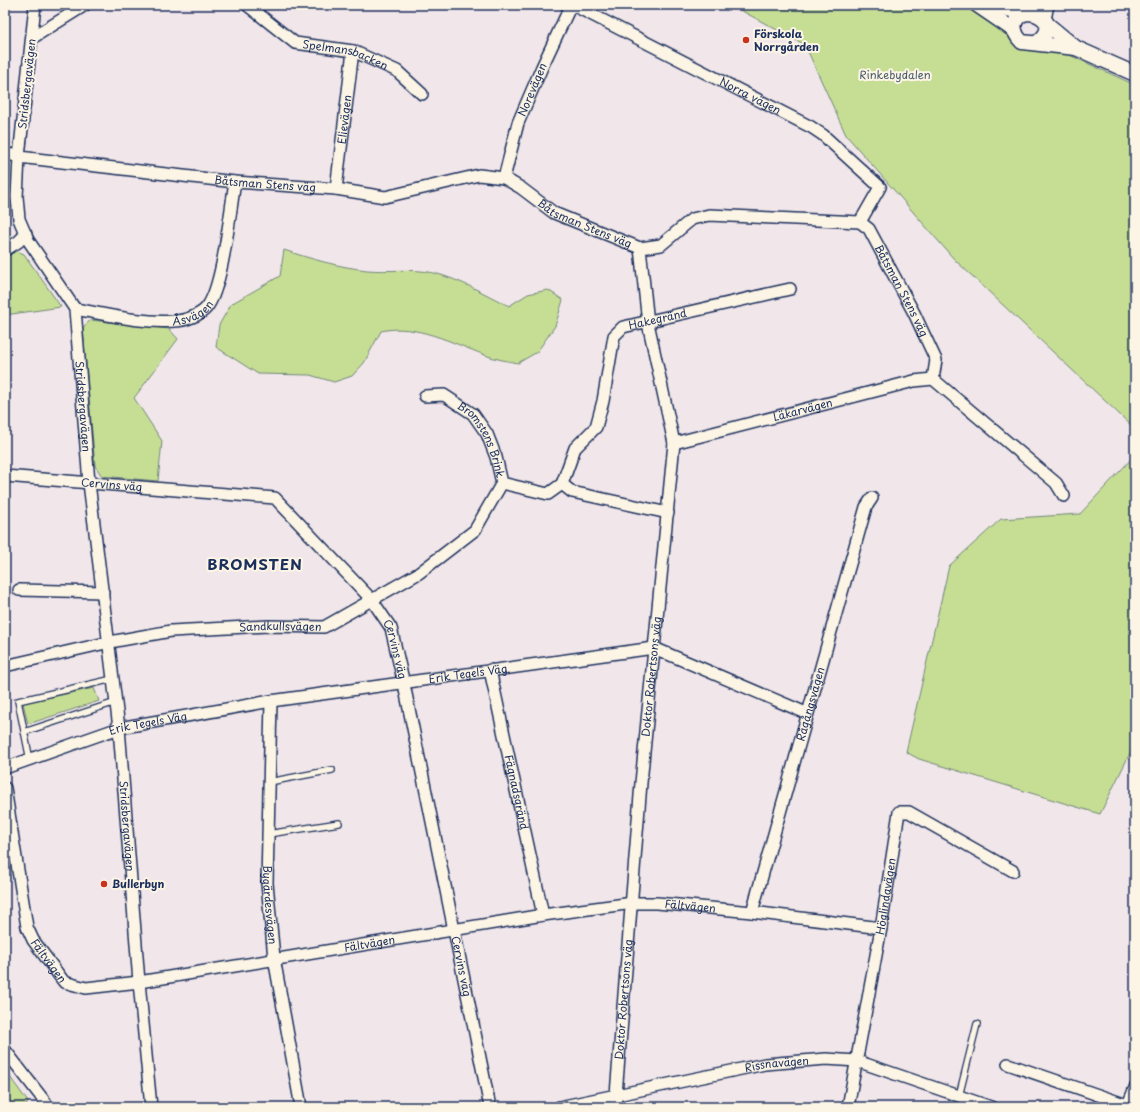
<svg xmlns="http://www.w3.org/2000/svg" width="1140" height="1112" viewBox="0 0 1140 1112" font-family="'Playpen Sans',sans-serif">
  <rect width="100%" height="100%" fill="#f1e6e9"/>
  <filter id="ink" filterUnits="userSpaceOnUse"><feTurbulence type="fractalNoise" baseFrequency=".025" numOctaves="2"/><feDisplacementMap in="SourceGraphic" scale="8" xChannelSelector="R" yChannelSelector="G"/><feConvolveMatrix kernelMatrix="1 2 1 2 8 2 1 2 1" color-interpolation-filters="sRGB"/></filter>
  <g filter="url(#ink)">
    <g fill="#c6de94" stroke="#708679">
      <path d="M731,5h229l175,80v344l-181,-170 -108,-124 -41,-90z"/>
      <path d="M5,246l19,8 37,53 -56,8z"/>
      <path d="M284,250c27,9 55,17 83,20 22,2 45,-2 67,3 27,7 51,21 75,33l19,-12 20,-4 15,10 -8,26 -18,26 -19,11c-11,-2 -23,-4 -33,-8 -33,-12 -69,-32 -104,-24l-17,32 -12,13 -18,6 -24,-7 -52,-1 -42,-27 3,-22 12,-21 49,-28z"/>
      <path d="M91,320l78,9 9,10 -44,59 28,43 -4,40 -56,-5 -7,-10 -12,-137 2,-4z"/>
      <path d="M1135,455v288l-35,71 -181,-55 -13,-7 43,-186 52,-47 79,-5z"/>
      <path d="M94,688l5,13 -71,23 -5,-21z"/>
      <path d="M5,1070l23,32 -3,5h-20z"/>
    </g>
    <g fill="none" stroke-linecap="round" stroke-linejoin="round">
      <g stroke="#1b2f5e" stroke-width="8">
        <g id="service">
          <path d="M24,732l92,-30"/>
          <path d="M30,760l-12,-59 95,-22"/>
          <path d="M269,782l63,-12"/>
          <path d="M268,834l71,-11"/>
          <path d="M959,1096l18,-72"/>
        </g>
      </g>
      <g stroke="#1b2f5e" stroke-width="14">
        <g id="minor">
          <path id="s1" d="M35,5l-16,152 -2,40 2,22 9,21 47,69 14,174 30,245 20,254 12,125"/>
          <path id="s2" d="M247,5l48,38 58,8 44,20 25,23"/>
          <path id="s3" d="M573,5l238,122 12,8 57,52 -20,35"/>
          <path d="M1045,19l3,-14"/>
          <path d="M32,38l53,-33"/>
          <path id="s4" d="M5,153l14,4 216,25 101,7 49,8 94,-22 25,3 17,10 33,25 86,35 21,-3 31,-26 17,-4 151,7 9,7 45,84 22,47 -3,19 123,104 8,13"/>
          <path id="s5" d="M504,178l14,-55 24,-56 29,-62"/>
          <path id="s6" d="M336,189l17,-138"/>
          <path d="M5,250l13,-8 8,-8"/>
          <path id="s7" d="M75,309c31,5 68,15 99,12 11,0 27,-6 33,-14 16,-21 23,-96 28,-125"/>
          <path id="s8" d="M425,396l19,-1 29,19 14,20 9,23 6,26 46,11 14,-10 10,8 96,21"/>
          <path id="s9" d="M674,443l240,-62 19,-2"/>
          <path id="s10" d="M5,476l270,22 97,102 19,28 13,56 86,423"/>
          <path id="s11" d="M562,484l13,-36 21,-21 7,-26 11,-65 9,-9 167,-38"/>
          <path d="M19,590l84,2"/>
          <path id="s12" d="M5,666l105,-24 61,-11 97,-5 56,1 95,-54 56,-43 27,-47"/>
          <path id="s13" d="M490,670l53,245"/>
          <path id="s14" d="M271,701l-4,182 7,75 27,149"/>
          <path id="s15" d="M5,768l114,-40 152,-27 383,-53 152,65"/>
          <path id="s16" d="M5,788l22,139 6,13 31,42 22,6 53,-6 404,-67 90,-12h24l95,9 129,16"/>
          <path id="s17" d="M752,912l114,-405 6,-9"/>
          <path d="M5,1050l44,57"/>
          <path d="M1008,1064l125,43"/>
          <path id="s18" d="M559,1107l206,-43 61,-5 31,2 134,46"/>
          <path id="s19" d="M615,1107l26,-324 33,-340 -26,-120 -8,-75"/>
          <path id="s20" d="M848,1107l33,-179 18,-116h10l104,59"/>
          <path d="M1127,1107l8,-19"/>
        </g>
      </g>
      <g stroke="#1b2f5e" stroke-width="17">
        <g id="tertiary">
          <path d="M977,5l38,26"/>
          <path d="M991,5l32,8"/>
          <path d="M1047,24l29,24 59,26"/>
          <path d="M1036,43c32,-21 -13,-43 -21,-20 -2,7 2,14 7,19l54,6"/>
        </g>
      </g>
      <use href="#service" stroke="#fcf5e5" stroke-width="5.5"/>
      <use href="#minor" stroke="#fcf5e5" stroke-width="11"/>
      <use href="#tertiary" stroke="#fcf5e5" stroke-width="14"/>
    </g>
  </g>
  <g fill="#c8321e" stroke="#fcf5e5" stroke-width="1.5">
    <circle cx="746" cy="40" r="4"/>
    <circle cx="104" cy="884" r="4"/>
  </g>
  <g text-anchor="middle" stroke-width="4" stroke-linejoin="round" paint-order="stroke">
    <g font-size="11" font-weight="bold" fill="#1b2f5e" stroke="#fcf5e5" text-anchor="start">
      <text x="754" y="38">Förskola<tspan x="754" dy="13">Norrgården</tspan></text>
      <text x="112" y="888">Bullerbyn</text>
    </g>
    <g font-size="11" fill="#1b2f5e" stroke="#fcf5e5">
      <text dy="4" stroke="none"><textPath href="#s2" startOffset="113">Spelmansbacken</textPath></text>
      <text transform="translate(27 84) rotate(-84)" y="4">Stridsbergavägen</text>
      <text dy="4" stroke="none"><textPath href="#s5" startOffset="93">Norevägen</textPath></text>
      <text dy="4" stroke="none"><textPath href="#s3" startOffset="199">Norra vägen</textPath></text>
      <text dy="4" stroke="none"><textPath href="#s6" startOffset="70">Elievägen</textPath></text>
      <text dy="4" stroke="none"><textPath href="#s4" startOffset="262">Båtsman Stens väg</textPath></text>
      <text dy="4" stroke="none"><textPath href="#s4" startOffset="598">Båtsman Stens väg</textPath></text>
      <text dy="4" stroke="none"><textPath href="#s4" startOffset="970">Båtsman Stens väg</textPath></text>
      <text dy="4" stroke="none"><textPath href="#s7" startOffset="121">Åsvägen</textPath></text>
      <text dy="4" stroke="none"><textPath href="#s11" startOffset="209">Hakegränd</textPath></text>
      <text dy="4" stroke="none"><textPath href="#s1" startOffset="419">Stridsbergavägen</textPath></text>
      <text dy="4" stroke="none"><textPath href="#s9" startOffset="133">Läkarvägen</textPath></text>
      <text dy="4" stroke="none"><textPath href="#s8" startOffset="80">Bromstens Brink</textPath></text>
      <text dy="4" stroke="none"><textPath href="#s10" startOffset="107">Cervins väg</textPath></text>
      <text dy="4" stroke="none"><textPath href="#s12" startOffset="279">Sandkullsvägen</textPath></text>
      <text dy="4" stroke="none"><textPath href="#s10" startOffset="467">Cervins väg</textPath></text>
      <text dy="4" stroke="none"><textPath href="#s15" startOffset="474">Erik Tegels Väg</textPath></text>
      <text dy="4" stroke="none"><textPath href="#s19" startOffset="432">Doktor Robertsons väg</textPath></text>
      <text dy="4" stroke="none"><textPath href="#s17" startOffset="216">Rågångsvägen</textPath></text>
      <text dy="4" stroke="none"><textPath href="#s15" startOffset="150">Erik Tegels Väg</textPath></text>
      <text dy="4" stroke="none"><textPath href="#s13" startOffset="125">Fägnadsgränd</textPath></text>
      <text dy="4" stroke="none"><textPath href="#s1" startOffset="841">Stridsbergavägen</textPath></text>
      <text dy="4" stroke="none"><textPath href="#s20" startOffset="214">Höglindavägen</textPath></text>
      <text dy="4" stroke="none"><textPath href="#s14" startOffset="204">Bygärdesvägen</textPath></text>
      <text dy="4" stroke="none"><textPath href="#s16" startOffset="841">Fältvägen</textPath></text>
      <text dy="4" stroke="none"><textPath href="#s16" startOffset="517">Fältvägen</textPath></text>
      <text dy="4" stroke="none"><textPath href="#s16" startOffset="181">Fältvägen</textPath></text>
      <text dy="4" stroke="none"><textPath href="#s10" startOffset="791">Cervins väg</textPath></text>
      <text dy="4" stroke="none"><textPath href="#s19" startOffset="108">Doktor Robertsons väg</textPath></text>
      <text dy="4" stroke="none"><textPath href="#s18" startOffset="222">Rissnavägen</textPath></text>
    </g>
    <g font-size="11" fill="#465b6c" stroke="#fcf5e5">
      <text x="895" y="79">Rinkebydalen</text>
    </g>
    <g font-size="15" font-weight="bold" letter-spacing="1" fill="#1b2f5e" stroke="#fcf5e5">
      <text x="255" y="570">BROMSTEN</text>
    </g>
  </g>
  <rect width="1140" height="1112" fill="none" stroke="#fcf5e5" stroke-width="20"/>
  <rect x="10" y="10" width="1120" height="1092" fill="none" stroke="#1b2f5e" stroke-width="1.5" filter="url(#ink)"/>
</svg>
